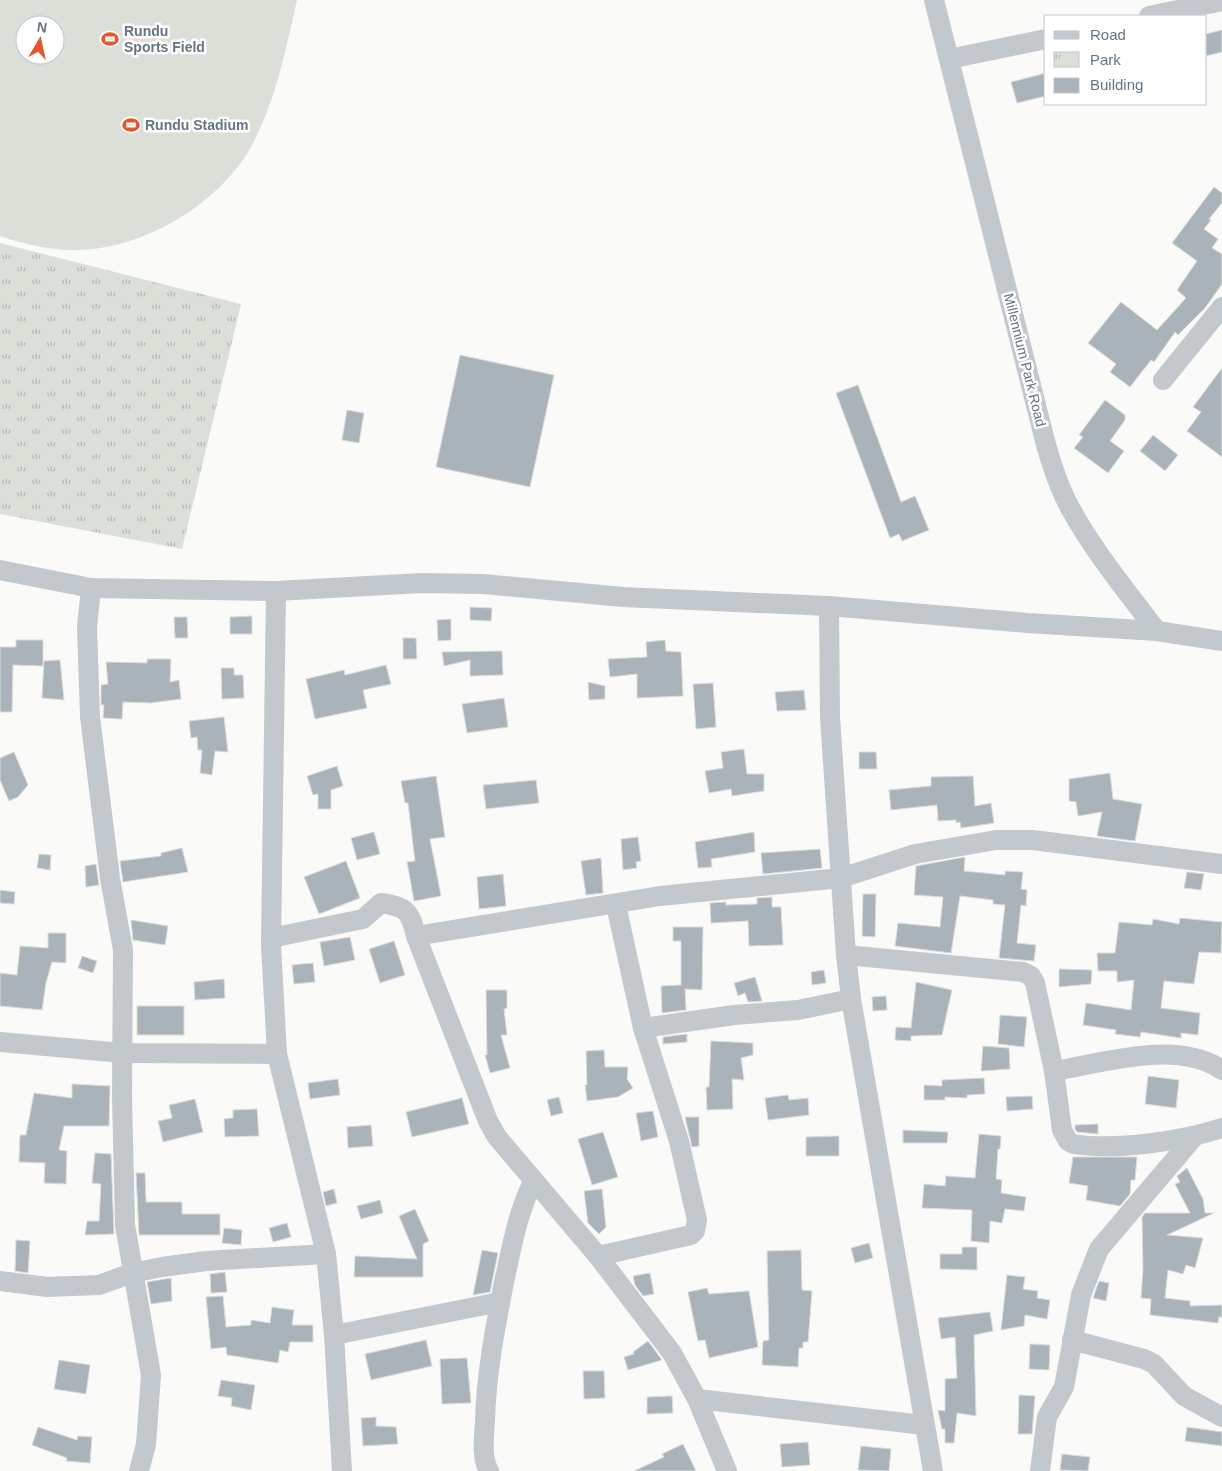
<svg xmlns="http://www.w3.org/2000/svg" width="1222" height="1471" viewBox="0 0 1222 1471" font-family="Helvetica,sans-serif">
  <defs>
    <pattern id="park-tufts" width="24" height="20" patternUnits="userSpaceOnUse" patternTransform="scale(1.25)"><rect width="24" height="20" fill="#dadfd7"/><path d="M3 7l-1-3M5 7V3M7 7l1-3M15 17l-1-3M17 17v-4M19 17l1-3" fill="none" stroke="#b4b9b4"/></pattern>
  </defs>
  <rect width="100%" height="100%" fill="#fafaf8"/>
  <path fill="#dadfd7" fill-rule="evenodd" d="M0,0h297c-11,48 -20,96 -43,141 -30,61 -112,110 -180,109 -25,0 -51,-6 -74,-14zM25,25h30v30h-30z"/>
  <path fill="url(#park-tufts)" d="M0,243l241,61 -59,245 -182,-35z"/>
  <g fill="#aab3b9" stroke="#dcdcda">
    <path d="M1222,30v22l-16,4v-22z"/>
    <path d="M1046,73v23l-29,7 -6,-21z"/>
    <path d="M1214,187l8,6v10l-13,16 2,1 -7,9 14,10 -6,9 10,6v30l-17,24 -27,27 -3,-3 -21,30 -3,-2 -21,27 -20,-15 6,-8 -28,-21 33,-41 36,28 29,-32 -9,-8 20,-29 -25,-18z"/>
    <path d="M460,355l94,20 -24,112 -94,-20z"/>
    <path d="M1222,368v89l-35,-26 14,-19 -8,-5z"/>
    <path d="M858,385l43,117 14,-6 14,34 -27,11 -3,-7 -9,4 -54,-145z"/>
    <path d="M1105,400l20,15v5l-15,21 14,10 -16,22 -34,-25 9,-11 -4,-2z"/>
    <path d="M347,410l17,3 -5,30 -17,-3z"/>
    <path d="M1153,435l25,20 -13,16 -25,-20z"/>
    <path d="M470,607l22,1 -1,13 -21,-1z"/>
    <path d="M252,616v18h-22v-17z"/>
    <path d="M174,617h13l1,21h-13z"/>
    <path d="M451,619v21l-13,1 -1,-21z"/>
    <path d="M403,638h13l1,21h-14z"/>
    <path d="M16,640h27v26l-30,-1 -1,47h-12v-65h16z"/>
    <path d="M665,640l1,11 15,1 2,44 -46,2v-24l-27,3 -2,-18 39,-2 -1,-15z"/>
    <path d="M502,651l1,24 -33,1v-16l-26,6 -2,-14z"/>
    <path d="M147,659h24l-1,23 9,-2 2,19 -30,4 -28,-1 -1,17 -19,-1 1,-13h-3v-20l7,-1 -2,-22 41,1z"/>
    <path d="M60,660l4,40 -22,-2 2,-37z"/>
    <path d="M386,665l5,19 -28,6 4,18 -52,11 -9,-40 38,-9 1,5z"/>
    <path d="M221,668h13v7h9l1,23 -22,1z"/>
    <path d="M588,682l17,4v13l-16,1z"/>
    <path d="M713,683l3,44 -20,2 -3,-45z"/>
    <path d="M804,690l2,20 -29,1 -2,-19z"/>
    <path d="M504,698l4,29 -41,6 -5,-29z"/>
    <path d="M224,717l4,35 -13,-1 -3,24 -12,-2 2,-23h-4l-1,-13 -6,1 -2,-17z"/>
    <path d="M744,749l3,25h17v17l-32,5 -1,-7 -22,4 -4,-22 18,-3 -2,-16z"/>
    <path d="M14,752l14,33 -10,12 -9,4 -9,-21v-22z"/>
    <path d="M859,752h17l1,17h-18z"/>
    <path d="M337,766l6,20 -12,4v19h-13v-15l-5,1 -6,-19z"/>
    <path d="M1110,773l3,26 29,5 -7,37 -38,-5 5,-24 -24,4 -2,-14 -7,-1v-22z"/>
    <path d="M436,776l9,61 -15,2 11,57 -27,5 -7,-39 8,-1 -7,-58h-3l-4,-22z"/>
    <path d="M973,776l2,30 16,-3 3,20 -33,5 -1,-6 -4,1v-3l-18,1 -1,-16 -46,5 -2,-20 42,-4v-9z"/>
    <path d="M536,780l3,23 -53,6 -3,-24z"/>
    <path d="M374,832l6,22 -23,6 -6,-22z"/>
    <path d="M754,832l1,20 -44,7 1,8 -14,1 -3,-26z"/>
    <path d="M638,837l3,24 -5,1 1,6 -14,2 -2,-31z"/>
    <path d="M182,848l6,24 -65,10 -3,-21 41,-5v-3z"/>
    <path d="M820,849l2,19 -59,6 -2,-21z"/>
    <path d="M39,854l12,1 -1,15 -13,-2z"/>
    <path d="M965,857l-1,14 41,4v-4l18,1 -2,17 6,1 -1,16 -5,-1 -4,38 19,2 -2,16 -35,-3 6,-53 -12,-1v-4l-33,-4 -9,57 -56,-7 3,-23 42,4 3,-30 -29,-2 2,-29z"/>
    <path d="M601,858l2,35 -17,2 -5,-34z"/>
    <path d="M346,861l14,37 -41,16 -15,-37z"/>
    <path d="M96,864l3,21 -13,2 -1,-21z"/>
    <path d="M1187,872l17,2 -3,16 -17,-2z"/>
    <path d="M503,874l3,32 -27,3 -2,-32z"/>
    <path d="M0,890l15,2 -1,12 -14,-1z"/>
    <path d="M863,894h13l-1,43 -13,-1z"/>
    <path d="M772,897v10h9l2,38 -34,1 -1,-25 -37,2 -1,-20 16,-1v3l31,-1v-6z"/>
    <path d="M1180,918l42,4 -1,31 -22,-1 -5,32 -30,-3 -3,27 39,5 -2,22 -17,-2v5l-40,-6 -1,5 -25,-3 1,-4 -33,-5 3,-22 45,7 3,-30 -17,2v-11h-19l-1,-18h18l4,-31 33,3 1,-6 26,5z"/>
    <path d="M131,920l37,6 -3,19 -32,-5z"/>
    <path d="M673,927h30l-1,63 -17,-1 1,21 -24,3 -1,-27 20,-1v-44h-8z"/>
    <path d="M48,933h18v30l-14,-1 -6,21 -4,27 -42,-4v-33l17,2 3,-29 28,2z"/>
    <path d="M350,937l5,23 -31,6 -4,-24z"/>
    <path d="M394,941l11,34 -25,8 -11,-34z"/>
    <path d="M82,956l15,5 -4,12 -15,-5z"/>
    <path d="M313,963l2,19 -21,2 -2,-19z"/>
    <path d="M1059,969l33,1 -1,14 -32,3z"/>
    <path d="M824,970l2,13 -14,2 -1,-13z"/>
    <path d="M755,977l7,24 -14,1 -3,-9 -7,3 -4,-13z"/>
    <path d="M224,979l1,19 -30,2 -1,-18z"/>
    <path d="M916,982l36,8 -10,45 -31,1v5l-16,-1 1,-13 15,1z"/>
    <path d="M486,990h21v18l-3,1 3,26h-6l9,33 -20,5 -5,-18h2z"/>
    <path d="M886,996l1,14 -14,1 -1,-14z"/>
    <rect x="137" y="1006" width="47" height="29"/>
    <path d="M1000,1015l27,2 -3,30 -26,-3z"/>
    <path d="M687,1034v8l-24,2v-7z"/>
    <path d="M711,1041l42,2v12l-12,3 3,22 -12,-1 1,30 -26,1 -1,-23h3z"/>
    <path d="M983,1046l26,2 1,21 -29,2z"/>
    <path d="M604,1050l1,17h23l-1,12 6,9 -15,9 -31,4 -2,-16h2l-1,-34z"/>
    <path d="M1148,1076l31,4 -3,28 -31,-4z"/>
    <path d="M984,1078l1,16 -18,1v3l-22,-1v3h-21v-15l18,1v-6z"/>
    <path d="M338,1079l2,16 -30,4 -2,-16z"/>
    <path d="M72,1084l38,2 -1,40h-45l-5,24 8,1 -1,33 -22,-1 1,-20 -26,-1 1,-27h6l8,-42 38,5z"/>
    <path d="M788,1095l1,5 19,-2 1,17 -41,5 -3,-22z"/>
    <path d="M1032,1096l1,13 -26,2 -1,-14z"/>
    <path d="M559,1097l4,16 -12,3 -4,-16z"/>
    <path d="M462,1098l7,26 -57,13 -6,-25z"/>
    <path d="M195,1099l8,33 -40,10 -5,-21 14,-3 -3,-13z"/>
    <path d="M257,1109l2,27 -34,1 -1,-18 9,-1v-8z"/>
    <path d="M653,1111l5,26 -17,4 -5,-28z"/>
    <path d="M685,1117h14v29l-7,1z"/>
    <path d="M1098,1124v10l-21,-2 -2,-3v-4z"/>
    <path d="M371,1125l2,21 -25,2 -1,-21z"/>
    <path d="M903,1130l45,2 -1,11h-44z"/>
    <path d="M603,1132l15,45 -26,8 -14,-46z"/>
    <path d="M979,1134l22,2 -1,13h-2l-2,30 6,1 -1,13 25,4 -2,14 -19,-2 -3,14 -12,-2 -1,22 -18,-2 1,-31 -50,-2 2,-24 21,2 1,-10 29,2z"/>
    <path d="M839,1136v20h-33v-19z"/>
    <path d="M95,1153l16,1 3,80 -29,1 2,-14h12l2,-37 -9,-1z"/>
    <path d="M1073,1157h64l-2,23h-4l-1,14 -10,12 -34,-6 2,-14 -19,-3z"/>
    <path d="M1187,1168l16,31 2,14h9l-47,22 36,3 -8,30 -9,-3 -3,9 -15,-4 -3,28 25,3v5l32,-1v12h-3l-1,6 -68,-8 1,-16 -10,-1 2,-29 -1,-52 3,-4h45l-15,-29 5,-2 -3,-6z"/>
    <path d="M136,1173h9l1,29h36v12h38v21h-81z"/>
    <path d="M334,1189l3,14 -11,3 -3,-14z"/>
    <path d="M602,1189l4,38 -7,7 -11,-11 -4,-32z"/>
    <path d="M380,1200l3,13 -22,6 -4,-13z"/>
    <path d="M415,1209l14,32 -6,3v33h-69l1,-21 62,3 -18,-43z"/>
    <path d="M287,1223l4,14 -18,5 -4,-14z"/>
    <path d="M224,1228l18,2 -1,15 -19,-2z"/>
    <path d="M16,1240l14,1 -2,32 -13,-2z"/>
    <path d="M869,1243l4,15 -18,5 -4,-15z"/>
    <path d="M962,1247h15v23l-37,-1v-15h22z"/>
    <path d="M482,1250l16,3 -8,39 -17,3z"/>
    <path d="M801,1250l1,40 10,1 -4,51h-5v6h-4l-1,19 -36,-2 1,-24 6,-1 -2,-89z"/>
    <path d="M225,1272l2,20 -16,1 -1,-19z"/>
    <path d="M650,1273l4,21 -11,2 -8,-11 -2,-9z"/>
    <path d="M1007,1275l18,2 -2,12 15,2 -1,7 13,2 -3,19 -22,-4 -1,11 -23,4z"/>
    <path d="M171,1278l1,23 -21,3 -4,-22z"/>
    <path d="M1099,1281l10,2 -3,18 -13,-3z"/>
    <path d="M707,1288l2,6 40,-3 9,56 -49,11 -4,-18 -7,1 -10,-49z"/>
    <path d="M223,1296l3,31 25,-2v-5l19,3 2,-16 22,3 -2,15h21v17h-23l-2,10 -8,-2 -2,13 -51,-8 -1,-8 -15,2 -5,-52z"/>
    <path d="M990,1312l3,19 -19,4 2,81 -19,-3 -3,30h-9v-14h-3l-4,-19 7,1v-32l12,-1 -2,-41 -14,2 -3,-21z"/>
    <path d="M426,1340l6,26 -61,14 -6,-26z"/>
    <path d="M648,1341l14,19 -34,10 -4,-13 10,-3 -1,-2z"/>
    <path d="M1030,1344l20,1 -1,25 -20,-1z"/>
    <path d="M467,1358l4,45 -29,1 -2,-45z"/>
    <path d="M59,1360l31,5 -4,29 -32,-5z"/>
    <path d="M583,1371h21l1,27 -21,1z"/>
    <path d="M221,1380l34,5 -4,25 -20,-4 1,-8 -14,-2z"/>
    <path d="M1019,1395l16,1 -3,38h-14z"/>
    <path d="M672,1396l1,17 -26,1v-17z"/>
    <path d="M376,1417v9l20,1 2,17 -35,2 -2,-28z"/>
    <path d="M38,1427l39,13 1,-4 14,1 -2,26 -24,-2 1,-3 -35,-13z"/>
    <path d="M1187,1427l35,5v14l-37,-5z"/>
    <path d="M808,1442l2,23 -28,2 -2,-23z"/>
    <path d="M683,1444l13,27h-62l30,-14 -2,-3z"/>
    <path d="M861,1446l30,3 -2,22 -31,-1z"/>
    <path d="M1062,1454l28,3 -2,14 -28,-1z"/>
  </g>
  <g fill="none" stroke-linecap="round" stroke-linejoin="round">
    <g stroke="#c3c8cc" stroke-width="20">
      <path d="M934,0l111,441c6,22 13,44 24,65 24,44 57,85 88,125l65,10"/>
      <path d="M1149,16l73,-15"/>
      <path d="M949,59l97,-20"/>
      <path d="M1163,380l59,-73"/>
      <path d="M0,570l91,18 185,3 146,-8 61,1 140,13 206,9 199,17 129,8"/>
      <path d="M91,588l-4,39 3,90 20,161 13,72 -1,146 3,129 26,150 -5,69 -7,27"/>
      <path d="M276,591l-5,354 6,109 49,200 8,81 8,136"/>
      <path d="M829,606l1,111 16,238 5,44 82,472"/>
      <path d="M416,936l244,-40 181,-18 74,-24 81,-14h37l189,24"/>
      <path d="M271,938l92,-19 18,-16c26,4 29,8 35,33l72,185 9,16 101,119 74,97 25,46 30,72"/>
      <path d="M846,955l177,17 8,4 4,7 19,88 8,59 6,11 5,3c42,7 109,-3 149,-16"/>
      <path d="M643,1028l91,-13 64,-5 53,-11"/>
      <path d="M0,1042l123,11 154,1"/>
      <path d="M1054,1071c49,-8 123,-32 168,-1"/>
      <path d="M598,1256l93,-21 4,-4 2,-11 -18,-79 -36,-113 -27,-123"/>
      <path d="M0,1281l47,6 52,-2 33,-12 30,-6 44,-6 120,-7"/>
      <path d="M334,1335l166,-33"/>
      <path d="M1072,1340l72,19 10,5 30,32 38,21"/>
      <path d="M697,1399l227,26"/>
      <path d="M489,1471c-8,-14 -5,-33 -4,-49 1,-48 10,-93 19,-140 8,-35 13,-68 29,-100"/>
      <path d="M1040,1471l7,-54 17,-30 17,-92 18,-46 94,-111"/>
    </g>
  </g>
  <defs>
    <g id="stadium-bare" transform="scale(1.35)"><path d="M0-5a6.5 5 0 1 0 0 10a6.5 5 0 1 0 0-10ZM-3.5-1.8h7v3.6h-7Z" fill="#e4572e" stroke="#fff" stroke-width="2.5" paint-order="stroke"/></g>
  </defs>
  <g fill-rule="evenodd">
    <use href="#stadium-bare" x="110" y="39"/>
    <use href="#stadium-bare" x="131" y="125"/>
  </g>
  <g text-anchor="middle" stroke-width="5" stroke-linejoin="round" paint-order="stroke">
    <g font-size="14" font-weight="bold" fill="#657683" stroke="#fff" text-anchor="start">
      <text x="124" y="36">Rundu<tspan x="124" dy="16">Sports Field</tspan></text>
      <text x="145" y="130">Rundu Stadium</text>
    </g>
    <g font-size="14" fill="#657683" stroke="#fff">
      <text transform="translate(1025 360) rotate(76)" y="5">Millennium Park Road</text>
    </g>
  </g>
  <rect x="1044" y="15" width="162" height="90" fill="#ffffff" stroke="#c1c8cd"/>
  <rect x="1054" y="31" width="25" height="8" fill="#c3c8cc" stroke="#c1c8cd"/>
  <text x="1090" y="40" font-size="15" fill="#657683">Road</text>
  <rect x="1054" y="52" width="25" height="15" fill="url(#park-tufts)" stroke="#c1c8cd"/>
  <text x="1090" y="65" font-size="15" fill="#657683">Park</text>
  <rect x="1054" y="78" width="25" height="15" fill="#aab3b9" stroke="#c1c8cd"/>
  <text x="1090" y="90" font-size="15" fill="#657683">Building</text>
  <g transform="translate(40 40) rotate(9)"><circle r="24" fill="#ffffff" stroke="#c1c8cd"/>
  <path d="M0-4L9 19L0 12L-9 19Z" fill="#e4572e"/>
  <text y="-8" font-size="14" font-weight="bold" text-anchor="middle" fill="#657683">N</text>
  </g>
</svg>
